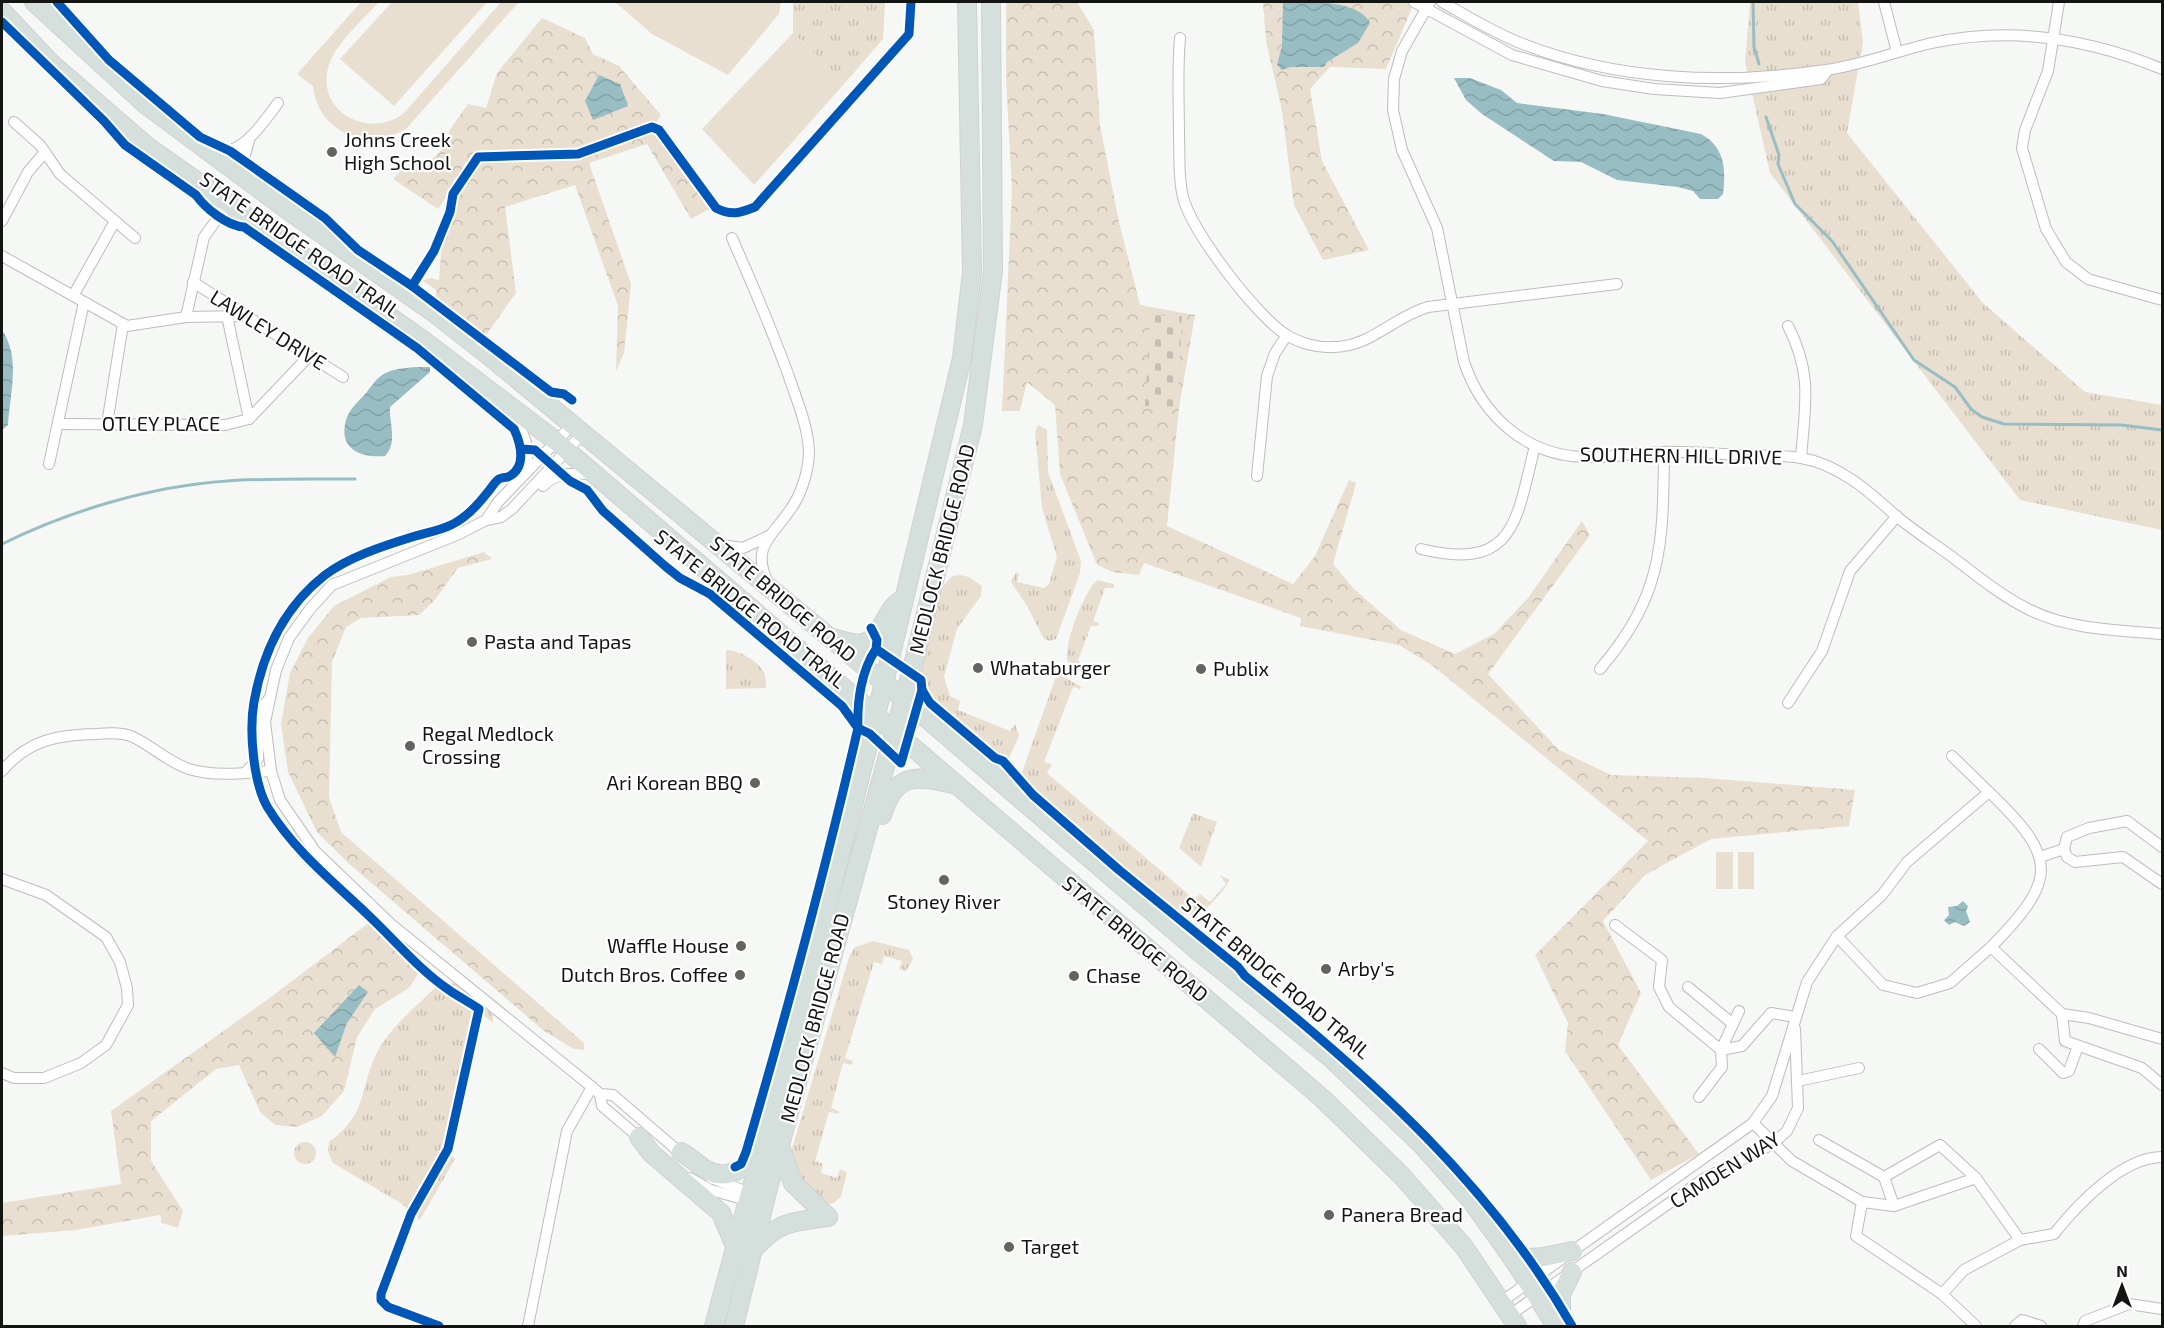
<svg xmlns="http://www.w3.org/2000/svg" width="2164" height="1328" viewBox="0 0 2164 1328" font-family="'Exo 2',sans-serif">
  <defs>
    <pattern id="grass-tufts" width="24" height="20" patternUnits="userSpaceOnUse" patternTransform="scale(1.5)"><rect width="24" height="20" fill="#e9dfd1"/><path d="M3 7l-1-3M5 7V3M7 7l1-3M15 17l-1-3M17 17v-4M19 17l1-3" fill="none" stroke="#c7beb3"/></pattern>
    <pattern id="forest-crowns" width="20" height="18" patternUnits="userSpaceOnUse" patternTransform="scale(1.5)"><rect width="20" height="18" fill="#e9dfd1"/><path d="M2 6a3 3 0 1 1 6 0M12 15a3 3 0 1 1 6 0" fill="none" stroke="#c7beb3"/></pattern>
    <pattern id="cemetery-stones" width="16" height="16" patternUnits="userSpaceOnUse" patternTransform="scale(1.5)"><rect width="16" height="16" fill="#e9dfd1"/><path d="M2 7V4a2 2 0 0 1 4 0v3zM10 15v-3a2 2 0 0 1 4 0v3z" fill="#c7beb3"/></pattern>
    <pattern id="water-waves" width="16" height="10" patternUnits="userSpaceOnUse" patternTransform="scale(1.5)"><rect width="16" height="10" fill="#98bec3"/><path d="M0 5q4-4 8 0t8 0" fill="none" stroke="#82a2a7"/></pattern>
  </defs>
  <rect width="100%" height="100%" fill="#f6f8f5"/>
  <g fill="url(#grass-tufts)">
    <path d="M793,2h92l-2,37 -38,44 -52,-50z"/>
    <path d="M1750,2h108l5,40 -16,91 136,170 102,89 77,13v125l-142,-30 -250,-327 -25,-111z"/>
    <path d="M1038,425l9,5 1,42 33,89 -1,12 -24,66 -7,2 -5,-2 -17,-33 -16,-24 5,-10 3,2 -2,8 27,6 5,-4 8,-27 -15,-49 -7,-76z"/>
    <path d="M960,575l9,2 13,9 -1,10 -24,33 -13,48 6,19 10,5 -2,9 52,21 5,-7 4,12 -11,24h-14l-66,-56 -9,-23 22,-93 11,-12z"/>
    <path d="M1098,580l16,4v4h-9l-12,33 6,2v3h-8l-13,35 6,4 -4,5 -12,-8c-6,-13 17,-75 30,-82z"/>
    <path d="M726,650c12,0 32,10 38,23 2,4 2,11 2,15l-40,1z"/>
    <path d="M1061,676l20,10 -1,3 -7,-2 -29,75 8,2 -5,9 148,127 5,-6 10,8 16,-18 -6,-9 9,5c-2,7 -6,11 -11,16 -14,17 -25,23 -46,16l-150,-126 -2,-8 35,-99z"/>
    <path d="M1193,813l24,9 -16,45 -22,-19z"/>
    <path d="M873,941l36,9 4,9 -7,12 -7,-2 3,-8 -18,-5 -2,8 -8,-2 -29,96 8,3 -1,4 -9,-2 -12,45 8,3 -1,3 -9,-2 -14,49 8,3 -2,9 16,5 3,-9 7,3 -6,25 -9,7 -10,-3 -28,-23 -3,-26 58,-195 6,-10z"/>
    <path d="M447,981l13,5 33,29v8l-11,-9 -19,90 -19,44 11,11 -35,61 -18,-16 -69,-41 -5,-11 1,-10c42,-30 29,-58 51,-95 14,-23 38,-42 57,-61z"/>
    <circle cx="305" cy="1153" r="11"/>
  </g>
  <g fill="url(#forest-crowns)">
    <path d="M1006,2h71l17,28 6,95 19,97 21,83 55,10 -16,93 -12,118 126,58 22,-28 34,-76 7,3 -23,81 21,25 47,41 54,24 39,-20 34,-36 54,-77 8,14 -102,139 71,76 52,25 94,3 150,12 -6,36 -138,13 -66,36 -42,46 38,72 -23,52 81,109 -48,26 -86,-129 3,-28 -33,-68 113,-114 -215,-175 -34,-21 -99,-19 1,-8 -157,-55 -5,12 -26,-3 -16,-7 -37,-91 -5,-69 -28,-23 -7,29h-18l10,-221 -6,-111z"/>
    <path d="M1263,2h148l1,6 -26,61 -56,-2 -20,22 12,72 47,89 -46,10 -29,-55 -12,-94 -16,-70z"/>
    <path d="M542,18l43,20 8,16 26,12 42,49 -11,16 9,5 52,72 -20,11 -44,-75 -58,19 42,121 -7,69 -8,18 2,-65 -43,-121 -70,22 11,86 -30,42 -50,-35v-10l-13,-9 6,-3 10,2 2,-27 17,-58 -10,-1 -10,15 -45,-30c11,-13 22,-20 39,-20l17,-15v-13l19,-27 18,4 11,-35z"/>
    <path d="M484,552l8,7 -34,9 -24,33 -15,14 -58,3 -15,9 -14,35 -3,135 12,35 243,211v7l-10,-1 -30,-18 -196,-168 -31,-31 -29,-60 -7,-48 9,-51 18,-35 26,-32 57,-29 17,-2z"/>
    <path d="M375,918l37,43 6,13 -9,14 -34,21 -18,28 -13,54 -22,25 -25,11 -22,-2 -15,-13 -21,-47 -23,4 -65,52v40l32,50 -5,17 -16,-5 -2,-8 -84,15 -74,6v-33l119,-19 -10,-73 160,-114z"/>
  </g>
  <path fill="url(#cemetery-stones)" d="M1150,315l32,1 -5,91 -32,-1z"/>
  <g fill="#e9dfd1">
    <path d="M361,2h18c-17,19 -44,41 -51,66 -11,46 43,71 76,45l97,-111h18l-113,127c-39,23 -88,4 -93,-43l-16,-12z"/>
    <path d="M392,2h95l-93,104 -54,-47z"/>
    <path d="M615,2h166l-2,12 -51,61 -76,-41z"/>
    <path d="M793,33l52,50 -91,102 -52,-56z"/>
    <rect x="1716" y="852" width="17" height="37"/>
    <rect x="1738" y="852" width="16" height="37"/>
  </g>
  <g fill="url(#water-waves)">
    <path d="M1283,2c23,-1 76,-2 87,21l-12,20 -31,19 -3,5h-34l-8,3 -5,-5 5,-19z"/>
    <path d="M599,75l21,9 8,22 -35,14 -8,-19z"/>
    <path d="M1454,78h16l31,12 16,13 86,11 98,20c24,13 25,35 22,60l-5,5h-18l-7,-8 -15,-4 -61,-7 -36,-18 -27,-1 -72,-47 -16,-14z"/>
    <path d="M2,330c19,28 8,63 6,95l-6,5z"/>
    <path d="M418,367h12v5l-40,35c-1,17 8,35 -5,49 -25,2 -47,-7 -39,-36 3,-11 13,-19 20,-27 5,-6 9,-13 16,-18 11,-7 23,-7 36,-8z"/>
    <path d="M1963,901l5,5 -2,5 4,11 -6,4 -9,-4 -6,3 -5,-5 5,-5 -1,-8 9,-1z"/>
    <path d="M359,985l9,7 -21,31 -12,34 -21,-24z"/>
  </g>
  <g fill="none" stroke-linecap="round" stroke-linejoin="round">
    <g stroke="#98bec3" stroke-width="3">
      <path d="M1753,2l1,45 5,17"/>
      <path d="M1766,117l13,38 -1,9 17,40 37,37 82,119 41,27 16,22 11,8 22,7 117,1 41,5"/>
      <path d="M2,544c67,-33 149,-58 225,-63 42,-3 86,-2 128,-2"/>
    </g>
    <g stroke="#bcbebc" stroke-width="12">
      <g id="minor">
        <path d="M1414,2l98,53 90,26 52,8 66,4 101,-14 7,-9"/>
        <path d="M1430,2l-28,49 -8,28 -1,31 9,40 35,78 27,134c18,53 61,93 119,95 26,1 52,-4 77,-5 27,-1 55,2 82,3 19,1 40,0 59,3 37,6 68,33 95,58 17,14 37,27 55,40 25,19 50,40 79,54 40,20 88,20 132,24"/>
        <path d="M1442,2c25,14 49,29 76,40 96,39 207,43 308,28 36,-5 71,-19 106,-27 80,-17 156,-5 230,26"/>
        <path d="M1884,2l13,50"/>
        <path d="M2059,2l-11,69 -23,59 -3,18 24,81 20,33 22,17 74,21"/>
        <path d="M1180,38c-3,33 -1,66 -1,100 1,19 -1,40 4,59 8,34 73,118 102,137 14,9 32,14 48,13 38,0 60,-30 95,-40l189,-23"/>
        <path d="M14,122l26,23 20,29 75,64"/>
        <path d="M212,152c30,5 50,-28 66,-49"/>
        <path d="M248,180l-4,-22 6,-21"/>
        <path d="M2,221l26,-49 17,-20"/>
        <path d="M732,238c20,45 39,90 56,136 8,24 21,54 21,80 -1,19 -8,41 -19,56 -19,28 -39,36 -22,73"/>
        <path d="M2,256l125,70 59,-9 60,-1"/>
        <path d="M193,282l150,95"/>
        <path d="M73,296l42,-75"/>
        <path d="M227,316l22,103"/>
        <path d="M186,317l18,-80 24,-33"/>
        <path d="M1788,326c25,49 17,79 13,132"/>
        <path d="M511,410c12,24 25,41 10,66"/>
        <path d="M58,424l167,1 24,-6 60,-63"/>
        <path d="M107,424l16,-100"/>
        <path d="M573,424l-75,78 -12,18 -27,14 -127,51 -22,24 -21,29 -13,32 -11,52 6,49 9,29 35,51 77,74 200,162 8,7 13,1 72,62"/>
        <path d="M49,464l35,-162"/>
        <path d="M1257,476l10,-100 8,-23 12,-18"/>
        <path d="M543,486c14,-15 30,-12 49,-12"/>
        <path d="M486,520l15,-3 11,-8 71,-76"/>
        <path d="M721,545l22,3 26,-12"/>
        <path d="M1421,549c95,23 95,-29 114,-103"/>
        <path d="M1600,669c63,-74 63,-124 64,-217"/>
        <path d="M1788,703l34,-52 28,-80 47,-55"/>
        <path d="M1952,756l37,36"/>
        <path d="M2,771c26,-31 55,-36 94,-37 12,-1 26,-2 37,3 19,9 35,25 56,32 26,8 56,4 82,2"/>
        <path d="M246,772l12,-13v-46l10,-13"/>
        <path d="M2064,849l3,8 8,5 48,-5 39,27"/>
        <path d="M2040,857l24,-8 3,-12 22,-9 38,-7 35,26"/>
        <path d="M2,879l44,16 60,42 14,25 7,26 1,17 -22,40 -25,18 -37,15h-30l-12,-5"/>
        <path d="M1615,925l47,35 -3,27 10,20 52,43 21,-4 29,-33 24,4"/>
        <path d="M1837,936l45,-41 25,-33 82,-70c69,66 69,87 2,155"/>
        <path d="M1688,987l45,37"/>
        <path d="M2062,1014l3,27 77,27 20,17"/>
        <path d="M2039,1049l24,24 6,-2 9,-25"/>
        <path d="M1798,1081l61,-13"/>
        <path d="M600,1094l2,12 40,34"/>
        <path d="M1699,1097l23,-30 -1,-17 18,-39"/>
        <path d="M1753,1123l39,38 70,41 -6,34 86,58 34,32"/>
        <path d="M1819,1140l65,37"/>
        <path d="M690,1178l21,12 42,12"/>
        <path d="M711,1178l44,17"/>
        <path d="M1862,1202l32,4 82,-28 44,62 -56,30 -22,24"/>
        <path d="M1894,1206l-10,-29 56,-32 36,33"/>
        <path d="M2020,1240l34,-6c23,-29 68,-77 108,-77"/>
        <path d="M1501,1302l252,-179 19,-27 35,-114 30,-46 46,49 34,8 33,-10 41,-36 71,67 27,4 73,21"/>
        <path d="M1510,1315l195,-137 66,-33 16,-14 11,-23 -3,-79"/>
        <path d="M528,1326l39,-195 25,-44"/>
        <path d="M2015,1326l7,-6 19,6"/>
        <path d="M2083,1326l2,-5 44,-17 33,5"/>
      </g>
    </g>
    <g stroke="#d1d2d0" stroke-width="20">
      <g id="trunk">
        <path d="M34,2l111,102 140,104 148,104 60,47 411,340 294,252 134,108 89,85 49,55 43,60 43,67"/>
        <path d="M2,11l49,52 97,84 276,194 133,101 766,657 79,77 62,71 53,79"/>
        <path d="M833,638c6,1 12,4 19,5 29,6 30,-31 48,-42"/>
        <path d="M882,815c13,-41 32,-41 71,-31"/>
        <path d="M639,1137l12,16 70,60 14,33"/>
        <path d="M780,1146l13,37 35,34"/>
        <path d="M681,1152c9,5 15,11 24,17 22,14 41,-2 54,-19"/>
        <path d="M754,1249c23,-27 40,-28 74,-32"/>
        <path d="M1513,1259l31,-2 28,-6"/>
        <path d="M714,1326l97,-357 73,-286 78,-325 10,-86 -5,-270"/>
        <path d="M734,1326l34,-138 143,-515 62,-248 20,-154 -2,-269"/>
        <path d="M1561,1326v-32l11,-22"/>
      </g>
    </g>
    <use href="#minor" stroke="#fefefe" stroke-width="10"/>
    <use href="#trunk" stroke="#d5dfdc" stroke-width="18"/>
    <g stroke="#fff" stroke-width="13">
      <g id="cycleway">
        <path d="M57,2l52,58 91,77 30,14 95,67 33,32 54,36 139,106 13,2 8,6"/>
        <path d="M2,22l102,99 21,24 71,50c9,13 31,31 48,32l173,121 97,81c7,15 13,39 -6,48 -1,0 -8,1 -9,2 -4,2 -8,10 -12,14 -10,13 -21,25 -36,32 -12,6 -27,8 -39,12 -29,9 -63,20 -87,38 -41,32 -62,76 -71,127 -5,28 -1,81 14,106 26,42 63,72 98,105 28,26 52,56 83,77 10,7 20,12 30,19l-31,140 -37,65 -30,80v6l7,7 51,19"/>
        <path d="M412,286l22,-35 16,-39 3,-18 25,-37 100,-3 74,-27 7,3 57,78c15,8 24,5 39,-1l154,-173 2,-32"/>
        <path d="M522,449l13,1 35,31 17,9 16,21 62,55 15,12 30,16 132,112 16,22c-33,143 -71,284 -112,424l-5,12 -6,3"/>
        <path d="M871,628l6,12 -1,9 45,31 1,10 -21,73 -31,-29 -12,-6c-1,-26 3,-57 18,-79"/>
        <path d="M922,690l8,13 65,55 8,3 30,34 86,75 119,97 7,9c125,101 246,209 327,350"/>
      </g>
    </g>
    <use href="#cycleway" stroke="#0057b8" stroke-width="9"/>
  </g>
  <g fill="#626462" stroke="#fff" stroke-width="2">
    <circle cx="332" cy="152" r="6"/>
    <circle cx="472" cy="642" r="6"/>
    <circle cx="978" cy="668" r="6"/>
    <circle cx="1201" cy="669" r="6"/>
    <circle cx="410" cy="746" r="6"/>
    <circle cx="755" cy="783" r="6"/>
    <circle cx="944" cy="880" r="6"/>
    <circle cx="741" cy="946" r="6"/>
    <circle cx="1326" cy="969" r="6"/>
    <circle cx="740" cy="975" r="6"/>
    <circle cx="1074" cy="976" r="6"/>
    <circle cx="1329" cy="1215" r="6"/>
    <circle cx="1009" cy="1247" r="6"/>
  </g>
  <g text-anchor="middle" stroke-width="4.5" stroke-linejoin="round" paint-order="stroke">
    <g font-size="20" fill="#131513" stroke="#fff" text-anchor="start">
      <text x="344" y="147">Johns Creek<tspan x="344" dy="23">High School</tspan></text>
      <text x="484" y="649">Pasta and Tapas</text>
      <text x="990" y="675">Whataburger</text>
      <text x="1213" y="676">Publix</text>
      <text x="422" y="741">Regal Medlock<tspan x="422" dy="23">Crossing</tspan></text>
      <text x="743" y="790" text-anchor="end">Ari Korean BBQ</text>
      <text x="944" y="909" text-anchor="middle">Stoney River</text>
      <text x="729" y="953" text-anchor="end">Waffle House</text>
      <text x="1338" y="976">Arby's</text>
      <text x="728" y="982" text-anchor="end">Dutch Bros. Coffee</text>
      <text x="1086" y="983">Chase</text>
      <text x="1341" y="1222">Panera Bread</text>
      <text x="1021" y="1254">Target</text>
    </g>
    <g font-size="20" fill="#131513" stroke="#fff">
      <text transform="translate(300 245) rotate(35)" y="7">STATE BRIDGE ROAD TRAIL</text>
      <text transform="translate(268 330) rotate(32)" y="7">LAWLEY DRIVE</text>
      <text x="161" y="431">OTLEY PLACE</text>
      <text transform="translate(1681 456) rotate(1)" y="7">SOUTHERN HILL DRIVE</text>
      <text transform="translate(942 549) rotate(-76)" y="7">MEDLOCK BRIDGE ROAD</text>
      <text transform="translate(783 599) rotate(40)" y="7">STATE BRIDGE ROAD</text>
      <text transform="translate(750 609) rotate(39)" y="7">STATE BRIDGE ROAD TRAIL</text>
      <text transform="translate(1135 939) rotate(40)" y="7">STATE BRIDGE ROAD</text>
      <text transform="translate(1276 978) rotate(40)" y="7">STATE BRIDGE ROAD TRAIL</text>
      <text transform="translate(815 1018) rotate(-75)" y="7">MEDLOCK BRIDGE ROAD</text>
      <text transform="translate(1725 1170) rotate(-32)" y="7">CAMDEN WAY</text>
    </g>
  </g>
  <rect width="2164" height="1328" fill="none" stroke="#131513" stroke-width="6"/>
  <g transform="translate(2122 1286)" stroke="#ffffff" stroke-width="4.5" paint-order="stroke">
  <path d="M0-4.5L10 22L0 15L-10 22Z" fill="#131513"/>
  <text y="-9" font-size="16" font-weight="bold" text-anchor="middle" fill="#131513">N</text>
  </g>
</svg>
